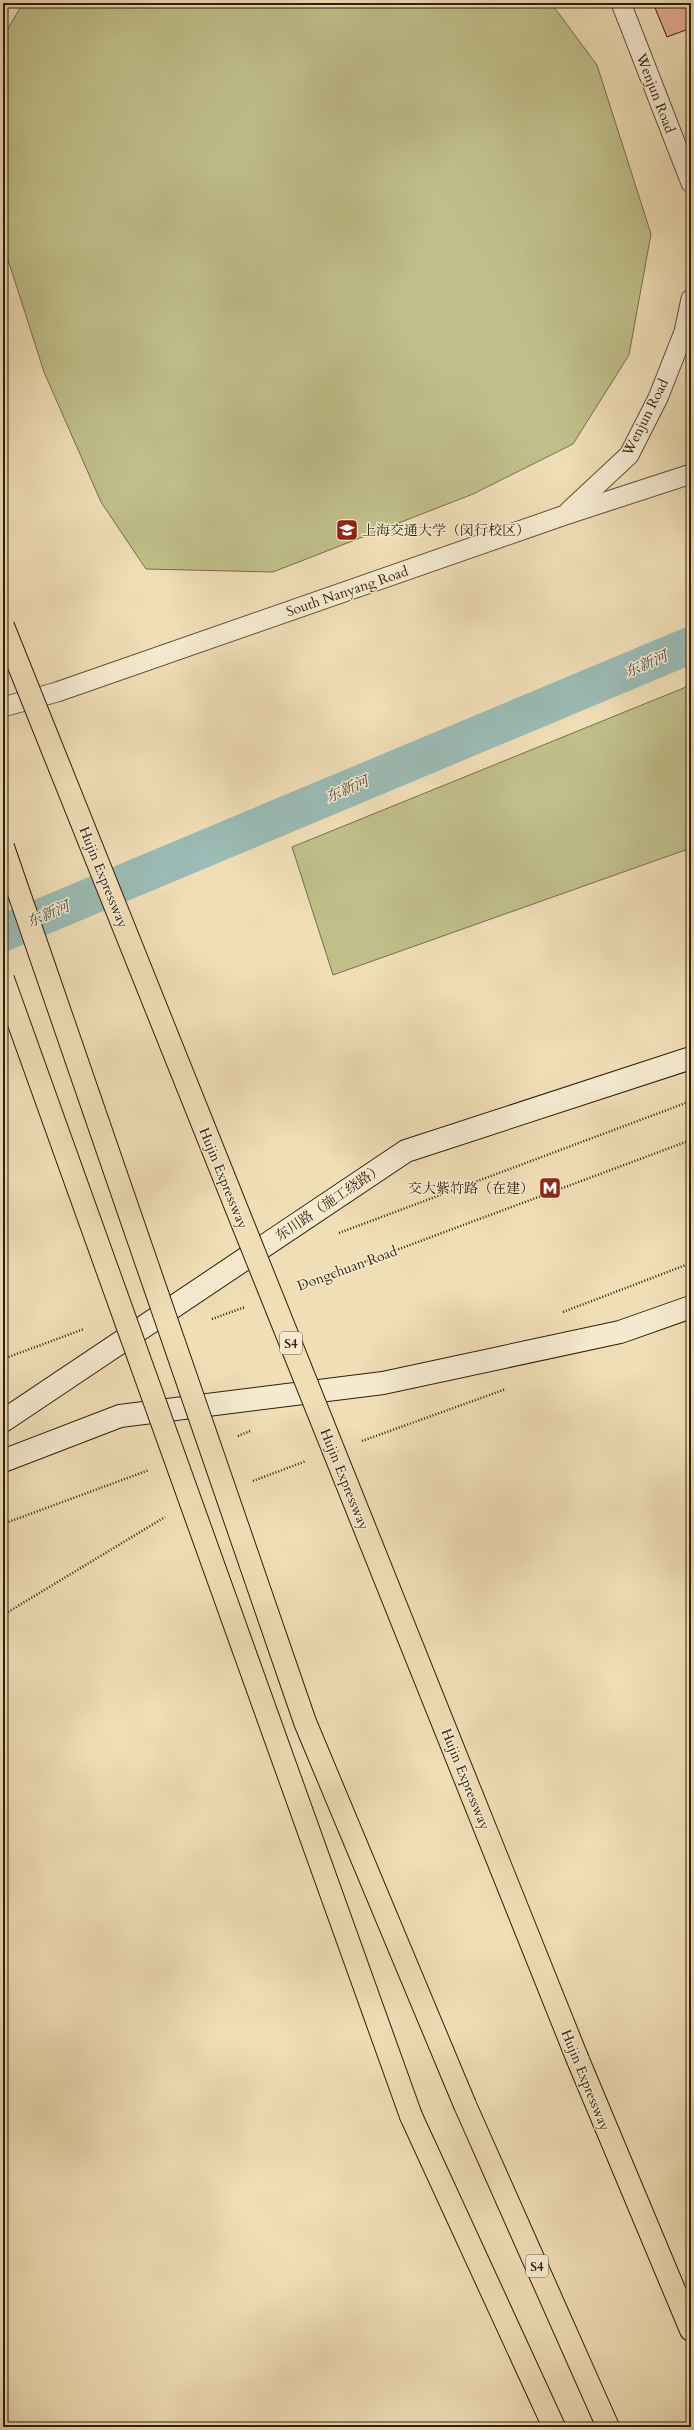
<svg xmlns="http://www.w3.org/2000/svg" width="694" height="2430" viewBox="0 0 694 2430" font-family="Cardo,'Noto Serif SC',serif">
  <rect width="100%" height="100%" fill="#f0deb7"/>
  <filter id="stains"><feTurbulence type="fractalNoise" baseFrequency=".005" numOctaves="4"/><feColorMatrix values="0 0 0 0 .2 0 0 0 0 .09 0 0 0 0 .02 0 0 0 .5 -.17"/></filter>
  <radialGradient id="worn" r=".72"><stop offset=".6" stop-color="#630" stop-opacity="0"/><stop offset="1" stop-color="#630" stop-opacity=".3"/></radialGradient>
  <g fill="#c0bf8a" stroke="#776e4a">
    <path d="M23,3h528l46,62 54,169 -22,121 -56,89 -100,50 -200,78 -127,-3 -45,-67 -57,-130 -41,-128v-207z"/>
    <path d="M691,685v163l-358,127 -41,-128z"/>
  </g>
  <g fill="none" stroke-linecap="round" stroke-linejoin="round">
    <path stroke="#9bbbb5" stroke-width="37" d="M3,933l688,-288"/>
  </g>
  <path fill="#e9ad97" stroke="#2e1e0b" d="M653,3h38v25l-24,9z"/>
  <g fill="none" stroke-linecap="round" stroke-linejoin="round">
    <g stroke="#5e4e36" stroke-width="21">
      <g id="service">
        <path d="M621,3l70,180"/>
        <path d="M569,511l60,-56 29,-57 26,-66 7,-33"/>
        <path d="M3,707l54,-15 508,-177 126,-41"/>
      </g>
    </g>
    <g stroke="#2e1e0b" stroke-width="24">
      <g id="secondary">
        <path d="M3,1421l403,-270 285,-93"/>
        <path d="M3,1461l117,-45 263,-33 237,-51 71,-25"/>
      </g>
    </g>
    <g stroke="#2e1e0b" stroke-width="24">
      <g id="motorway">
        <path d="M578,2060l113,270"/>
        <path d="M465,2105l143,322"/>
        <path d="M411,2116l143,311"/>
      </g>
    </g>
    <g stroke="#2e1e0b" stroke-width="2.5" stroke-dasharray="1 2" stroke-linecap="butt">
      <path d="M339,1233l352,-132"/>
      <path d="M300,1286l391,-146"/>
      <path d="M563,1312l128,-49"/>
      <path d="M212,1319l33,-12"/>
      <path d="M3,1359l81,-30"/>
      <path d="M238,1436l12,-5"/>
      <path d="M362,1441l144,-52"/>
      <path d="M253,1481l53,-20"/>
      <path d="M3,1524l146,-54"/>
      <path d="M3,1615l162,-98"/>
    </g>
    <use href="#service" stroke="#f5ead0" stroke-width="19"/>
    <use href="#secondary" stroke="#f5ead0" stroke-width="22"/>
    <use href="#motorway" stroke="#f0deb7" stroke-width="22"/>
    <g stroke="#2e1e0b" stroke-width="24" stroke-linecap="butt">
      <g id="motorway-bridge">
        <path d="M3,626l575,1434"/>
        <path d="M3,847l302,875 160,383"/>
        <path d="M3,979l408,1137"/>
      </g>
    </g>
    <use href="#motorway-bridge" stroke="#f0deb7" stroke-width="22"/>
  </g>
  <defs>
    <g id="university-square" transform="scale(1.15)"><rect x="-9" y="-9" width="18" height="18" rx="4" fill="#8f2418" stroke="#f5ead0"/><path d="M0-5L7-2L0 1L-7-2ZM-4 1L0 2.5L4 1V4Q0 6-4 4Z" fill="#fff"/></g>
    <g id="metro-square" transform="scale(1.15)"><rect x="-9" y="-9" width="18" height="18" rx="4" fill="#8f2418" stroke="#f5ead0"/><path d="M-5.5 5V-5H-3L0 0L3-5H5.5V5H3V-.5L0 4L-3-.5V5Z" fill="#fff"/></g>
  </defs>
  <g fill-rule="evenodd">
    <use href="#university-square" x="347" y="530"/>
    <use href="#metro-square" x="550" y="1188"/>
  </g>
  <g text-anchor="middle" stroke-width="3" stroke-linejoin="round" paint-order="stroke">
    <g fill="#f5ead0" stroke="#6a5b46" stroke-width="1">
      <rect x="280" y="1332" width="22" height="22" rx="3"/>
      <rect x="526" y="2255" width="22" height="22" rx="3"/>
    </g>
    <g font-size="13" font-weight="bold" fill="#2e1e0b">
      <text x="291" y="1348">S4</text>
      <text x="537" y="2271">S4</text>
    </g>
    <g font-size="14" fill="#2e1e0b" stroke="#f5ead0">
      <text transform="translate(656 93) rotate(69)" y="5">Wenjun Road</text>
      <text transform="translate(645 417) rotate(-63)" y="5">Wenjun Road</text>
      <text transform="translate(347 591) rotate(-19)" y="5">South Nanyang Road</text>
      <text transform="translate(104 877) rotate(68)" y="5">Hujin Expressway</text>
      <text transform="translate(224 1178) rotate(68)" y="5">Hujin Expressway</text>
      <text transform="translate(329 1202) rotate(-34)" y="5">东川路（施工绕路）</text>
      <text transform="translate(347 1268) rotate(-20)" y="5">Dongchuan Road</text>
      <text transform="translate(345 1479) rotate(68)" y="5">Hujin Expressway</text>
      <text transform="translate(466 1779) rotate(68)" y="5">Hujin Expressway</text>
      <text transform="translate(586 2080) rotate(68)" y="5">Hujin Expressway</text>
    </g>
    <g font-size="14" fill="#2e1e0b" stroke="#f5ead0" text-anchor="start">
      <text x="362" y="535">上海交通大学（闵行校区）</text>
      <text x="534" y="1193" text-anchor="end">交大紫竹路（在建）</text>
    </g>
    <g font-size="15" font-style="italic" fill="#4f4d3e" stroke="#f5ead0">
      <text transform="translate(646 664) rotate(-23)" y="5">东新河</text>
      <text transform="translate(347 789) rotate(-23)" y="5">东新河</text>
      <text transform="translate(48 914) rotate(-23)" y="5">东新河</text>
    </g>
  </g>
  <rect width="694" height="2430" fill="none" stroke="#f0deb7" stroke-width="16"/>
  <rect x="4" y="4" width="686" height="2422" fill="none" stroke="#2e1e0b" stroke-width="2"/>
  <rect x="8" y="8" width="678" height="2414" fill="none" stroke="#2e1e0b"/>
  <rect width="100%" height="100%" filter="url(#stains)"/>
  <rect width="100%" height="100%" fill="url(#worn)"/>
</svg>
